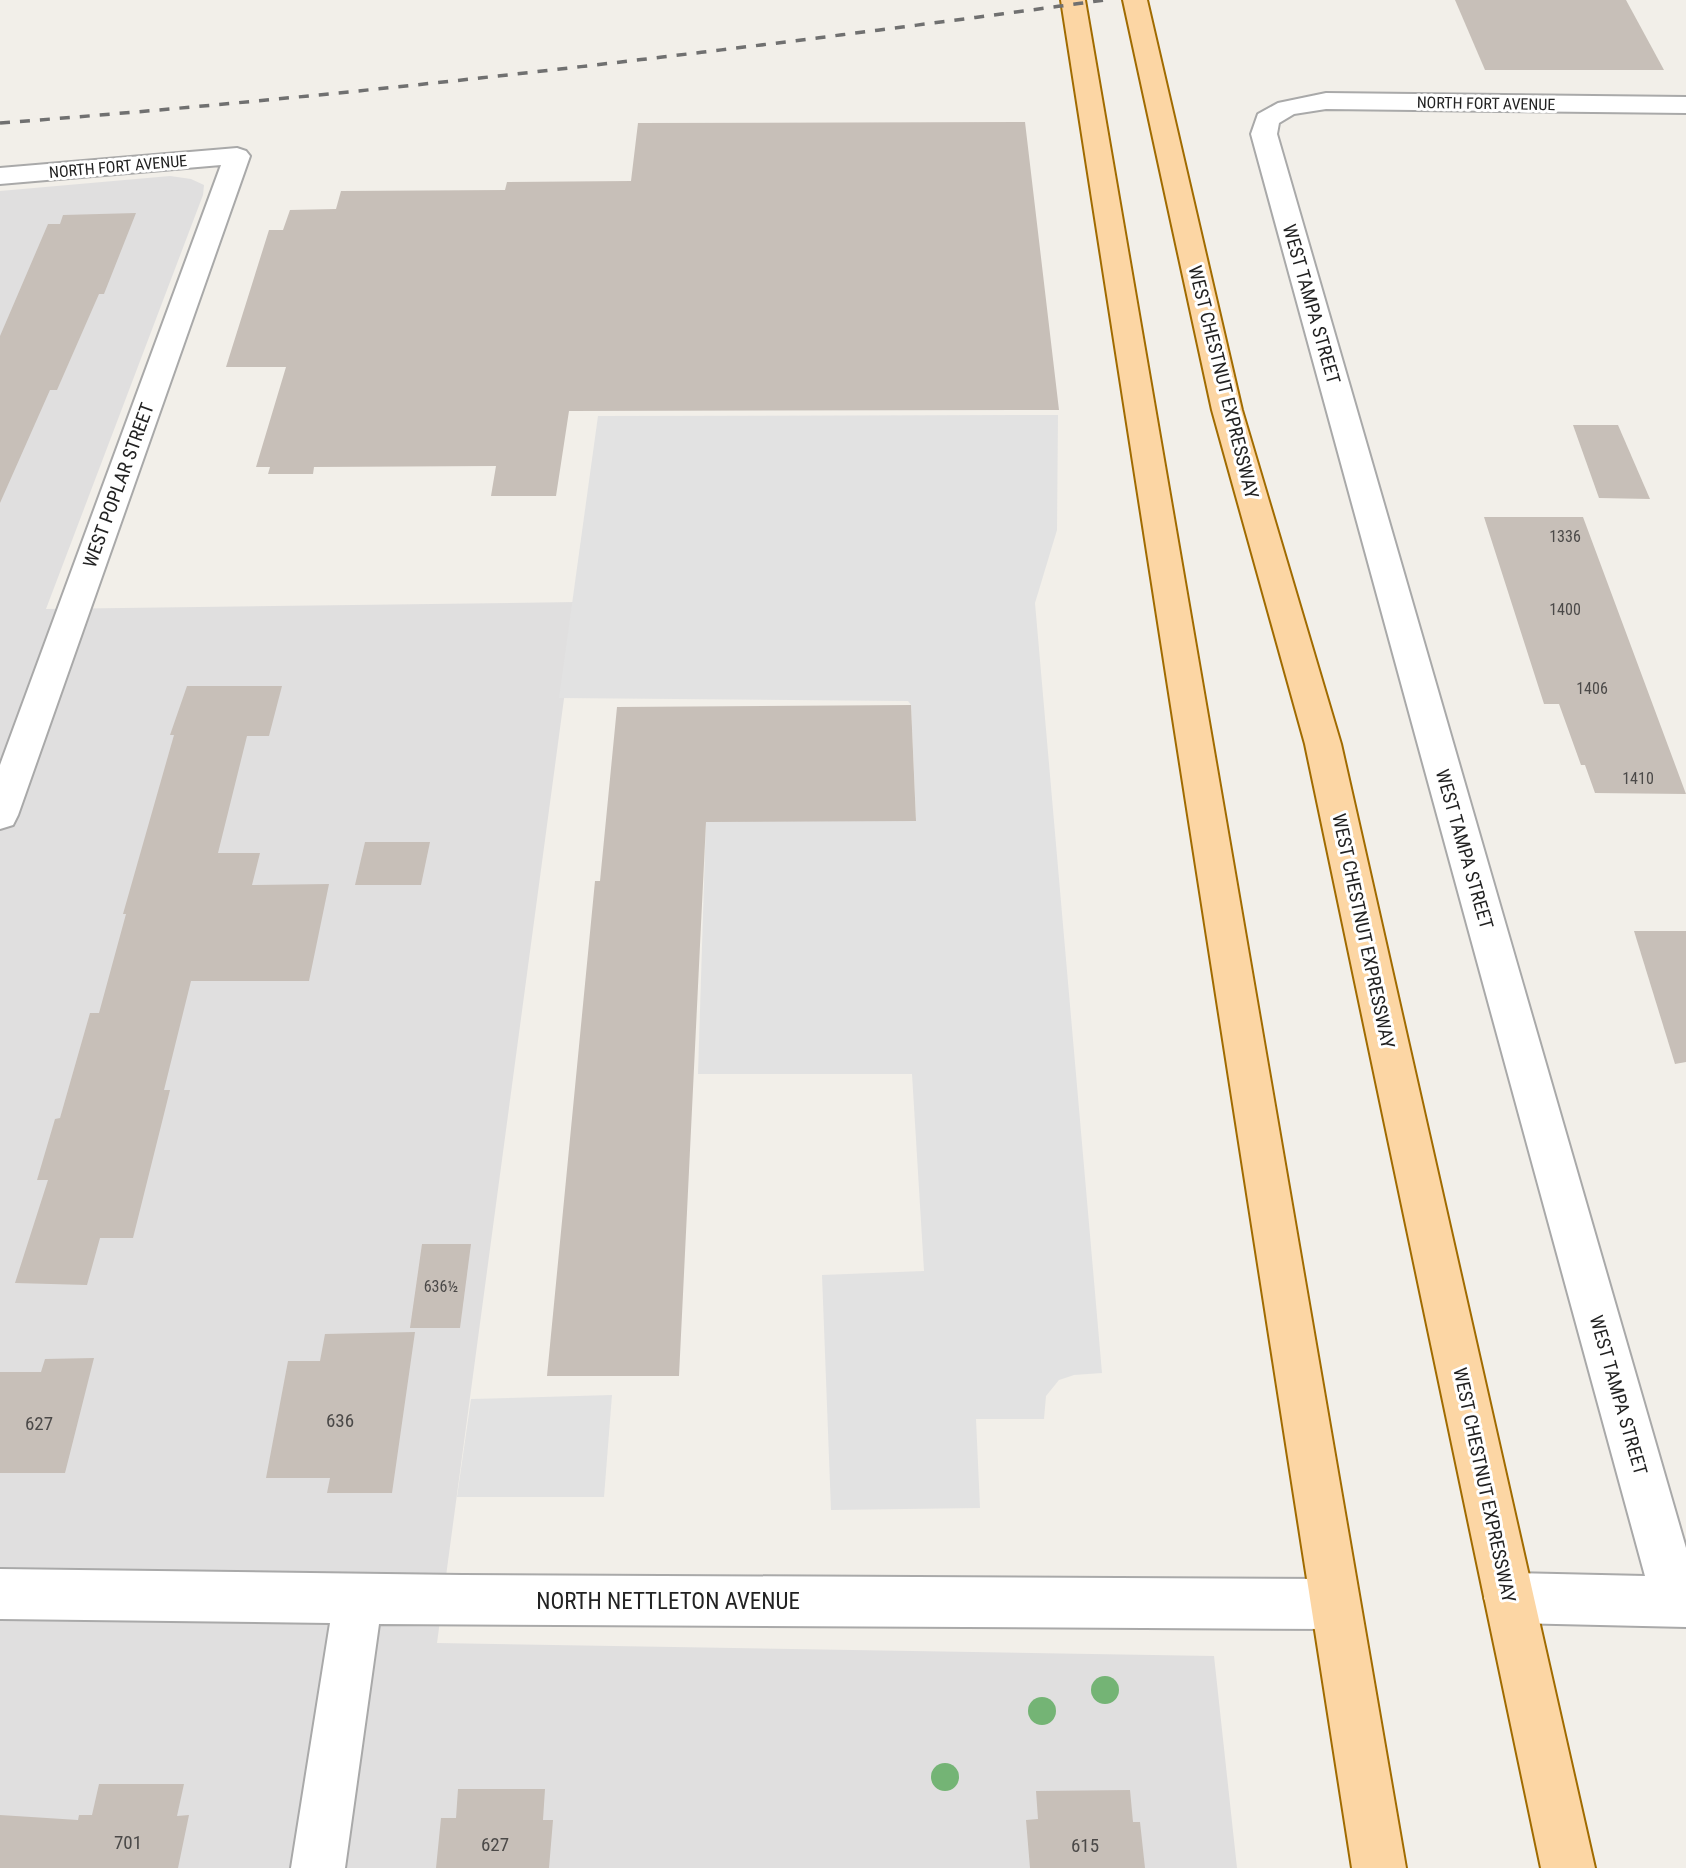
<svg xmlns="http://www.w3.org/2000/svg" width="1686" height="1868" viewBox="0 0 1686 1868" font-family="'Roboto Condensed',sans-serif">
  <rect width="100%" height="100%" fill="#f2efe9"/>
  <path fill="#e0dfdf" d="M170,176l21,3 13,6 -1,10 -157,414 531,-7 -140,1041 777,13 23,212h-1237v-1677z"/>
  <g fill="#e2e2e2">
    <path d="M1058,415l-1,115 -22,73 67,770 -28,2 -15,5 -13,16 -2,23h-68l4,89 -149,2 -9,-235 102,-4 -12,-197h-214l8,-255 210,-1 -5,-113 -3,-4 -349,-3 39,-282z"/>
    <path d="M612,1395l-8,102h-147l14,-98z"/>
  </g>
  <g fill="#c7bfb8">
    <path d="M1455,0h171l38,70h-179z"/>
    <path d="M1025,122l34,288 -490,1 -13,85h-65l5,-30 -182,1 -1,7h-45l2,-7h-14l30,-100h-60l43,-137h14l7,-20 46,-1 5,-18 164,-1 2,-8 124,-1 7,-58z"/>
    <path d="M136,213l-32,81h-5l-42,96h-7l-50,113v-167l48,-112h12l3,-9z"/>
    <path d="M1573,425h45l32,74 -51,-1z"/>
    <path d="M1484,517h99l103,277 -91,-1 -10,-28h-4l-22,-61h-15z"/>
    <path d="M187,686h95l-13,50h-22l-29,117h42l-8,32 77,-1 -20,97h-118l-27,109h6l-37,148h-33l-13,47 -72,-2 33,-103h-11l18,-61 5,-1 30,-105h9l27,-99h-3l51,-179h-4z"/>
    <path d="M911,705l5,116 -210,1 -27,554h-132l48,-495h5l17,-174z"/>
    <path d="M365,842h65l-9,43h-66z"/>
    <path d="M1634,931h52v131l-11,2z"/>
    <path d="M422,1244h49l-11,84h-50z"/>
    <path d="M415,1332l-23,161h-65l3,-15h-64l22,-117h32l5,-27z"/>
    <path d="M94,1358l-29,115h-65v-101h41l4,-13z"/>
    <path d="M99,1784h85l-7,32 12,-1 -11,53h-178v-53l78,5 1,-5h13z"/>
    <path d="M458,1789h87l-2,31h10l-4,48h-113l5,-50h15z"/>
    <path d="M1130,1790l3,32h7l5,46h-115l-4,-48 12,-1 -2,-28z"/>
  </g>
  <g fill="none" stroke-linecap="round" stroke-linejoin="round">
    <g stroke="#a9a9a9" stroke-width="4">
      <g id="street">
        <path d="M1326,93l360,4v16l-360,-4 -32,5 -15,9 -2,11 409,1414v79l-177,-4 -17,-8 -8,-17 8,-17 17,-8 136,3 -394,-1442 7,-20 20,-11z"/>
        <path d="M237,148l9,3 4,5 -232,659 -5,10 -13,4v-64l221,-600 -221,19v-16z"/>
        <path d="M0,1569l462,6 873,4 17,8 8,17 -8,17 -17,8 -956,-5 -34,244h-54l39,-245 -330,-4z"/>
      </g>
    </g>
    <g stroke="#a06b00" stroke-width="4">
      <g id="primary">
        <path d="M1061,0h24l321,1868h-54z"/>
        <path d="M1123,0h24l95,410 99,334 254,1124h-54l-236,-1124 -93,-334z"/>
      </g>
    </g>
    <use href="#street" fill="#fff" fill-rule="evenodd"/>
    <use href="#primary" fill="#fcd6a4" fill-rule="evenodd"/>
    <path stroke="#707070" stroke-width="3.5" stroke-dasharray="10 10" stroke-linecap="butt" d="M0,123c370,-28 738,-73 1105,-123"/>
  </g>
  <g fill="#74b475">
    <circle cx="1105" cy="1690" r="14"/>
    <circle cx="1042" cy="1711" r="14"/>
    <circle cx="945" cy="1777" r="14"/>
  </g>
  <g text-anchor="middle" stroke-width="6" stroke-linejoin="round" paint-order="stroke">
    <g font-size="16" fill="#222" stroke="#fff">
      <text transform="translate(1486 103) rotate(1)" y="6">NORTH FORT AVENUE</text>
      <text transform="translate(118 166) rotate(-5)" y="6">NORTH FORT AVENUE</text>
    </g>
    <g font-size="16" fill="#4b4948">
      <text x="1565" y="542">1336</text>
      <text x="1565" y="615">1400</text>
      <text x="1592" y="694">1406</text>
      <text x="1638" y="784">1410</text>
      <text x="441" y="1292">636½</text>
    </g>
    <g font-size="19" fill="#222" stroke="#fff">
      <text transform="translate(1312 304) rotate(74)" y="7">WEST TAMPA STREET</text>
      <text transform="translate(1224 382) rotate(76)" y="7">WEST CHESTNUT EXPRESSWAY</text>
      <text transform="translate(118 485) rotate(-70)" y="7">WEST POPLAR STREET</text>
      <text transform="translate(1465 849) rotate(74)" y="7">WEST TAMPA STREET</text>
      <text transform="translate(1364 931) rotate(78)" y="7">WEST CHESTNUT EXPRESSWAY</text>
      <text transform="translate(1619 1395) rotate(74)" y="7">WEST TAMPA STREET</text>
      <text transform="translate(1485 1485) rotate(78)" y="7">WEST CHESTNUT EXPRESSWAY</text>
    </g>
    <g font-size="19" fill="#4b4948">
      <text x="340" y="1427">636</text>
      <text x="39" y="1430">627</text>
      <text x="128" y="1849">701</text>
      <text x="495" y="1851">627</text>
      <text x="1085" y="1852">615</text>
    </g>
    <g font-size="23" fill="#222" stroke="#fff">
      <text x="668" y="1609">NORTH NETTLETON AVENUE</text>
    </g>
  </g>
</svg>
